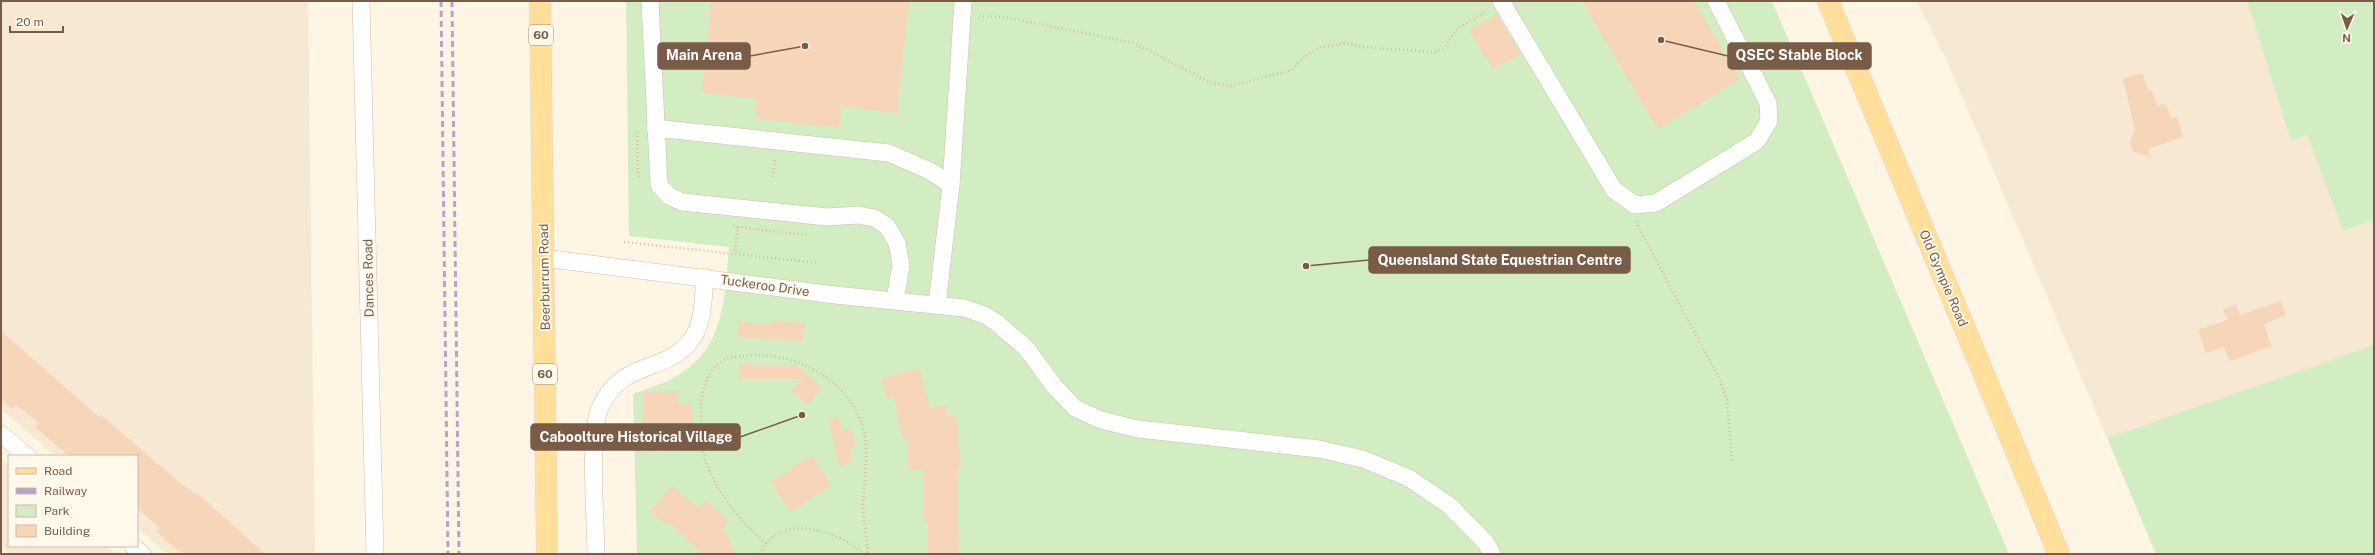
<svg xmlns="http://www.w3.org/2000/svg" width="2375" height="555" viewBox="0 0 2375 555" font-family="'Public Sans',sans-serif">
  <rect width="100%" height="100%" fill="#fef5e4"/>
  <g fill="#f6e8d2">
    <path d="M1,1h307l7,553h-148l-30,-26v-72h-82l-54,-47z"/>
    <path d="M1917,1h330l44,140 16,-6 36,96 31,-11v125l-267,93 -159,-375z"/>
    <path d="M1,459l8,6v81h98l10,8h-106l-10,-8z"/>
  </g>
  <g fill="#d1edc1">
    <path d="M626,1h1146l237,553h-1372l-4,-160c13,-5 28,-9 40,-16 53,-28 51,-79 56,-131l-100,-11z"/>
    <path d="M2247,1h127v219l-31,11 -36,-96 -16,6z"/>
    <path d="M2374,345v209h-218l-49,-116z"/>
  </g>
  <g fill="#f6d5b9">
    <path d="M711,1h198l-12,112 -55,-7 -3,22 -84,-10 2,-19 -55,-7z"/>
    <path d="M1582,1h112l46,78 -82,50z"/>
    <path d="M1497,14l24,40 -28,15 -24,-39z"/>
    <path d="M2142,73l7,19 3,-2 5,16 9,-2 5,14 6,-1 6,20 -35,12 3,9 -18,-7 -3,-10 5,-11 -12,-51z"/>
    <path d="M2281,301l5,14 -22,9 7,22 -41,15 -6,-14 -18,6 -8,-23 30,-10 -5,-11 13,-4 4,10z"/>
    <path d="M773,320l32,3 -3,18 -64,-4 1,-15 33,2z"/>
    <path d="M1,331l98,86 2,-2 77,66 18,14 1,-2 68,61h-81l-14,-10 -13,-12 3,-4 -23,-20v-52h-68l-34,-29 4,-4 -23,-18 -4,4 -11,-10z"/>
    <path d="M739,364l58,1 25,23 -16,17 -15,-14 12,-12h-64z"/>
    <path d="M919,368l11,40 16,-3 2,11 8,-1 5,53h-4l2,86h-31v-32h-4l-1,-53 -15,1 -1,-33 -5,1 -8,-41 -7,2 -5,-21z"/>
    <path d="M678,391v12h14l1,45h-14v3l-35,1 -1,-60z"/>
    <path d="M838,417l5,13 8,-2 5,19 -7,2 4,13 -13,4 -12,-46z"/>
    <path d="M812,455l19,30 -40,27 -20,-30z"/>
    <path d="M672,486l27,22 8,-8 22,21 -6,7 13,26h-34l-33,-32 -2,3 -17,-14z"/>
  </g>
  <g fill="none" stroke-linecap="round" stroke-linejoin="round">
    <g stroke="#d1bda9" stroke-width="18">
      <g id="minor">
        <path d="M361,1l14,553"/>
        <path d="M650,1l9,184 10,11 13,6 145,15 31,-2 16,3 13,8 10,17 4,22 -6,35"/>
        <path d="M1501,1l113,189 21,15 21,-2 101,-62 12,-20 -1,-18 -52,-102"/>
        <path d="M655,128l234,25 43,19 19,13"/>
        <path d="M544,258l291,37 129,13 21,7 12,8 29,25 28,38 21,22 26,12 37,9 181,20 44,10 46,19 41,28 36,37 6,11"/>
        <path d="M937,305l14,-120 12,-184"/>
        <path d="M1,434l26,22"/>
        <path d="M133,546l9,8"/>
        <path d="M596,554c0,-32 -8,-120 4,-146 23,-51 66,-33 92,-69 12,-17 11,-42 13,-62"/>
      </g>
    </g>
    <g stroke="#dcd5cf" stroke-width="22">
      <g id="major">
        <path d="M540,1l7,553"/>
        <path d="M1828,1l231,553"/>
      </g>
    </g>
    <g stroke="#dbb89c" stroke-width="2.5" stroke-dasharray="1 3" stroke-linecap="butt">
      <path d="M979,16l25,1 130,26 77,40 20,3 61,-16 12,-13 17,-10 26,-4 17,4 71,5 9,-4 12,-18 31,-20"/>
      <path d="M637,132l1,41 2,7"/>
      <path d="M773,177l2,-20"/>
      <path d="M1637,221l1,5 81,152 8,22 5,61"/>
      <path d="M733,226l5,1 -3,26"/>
      <path d="M738,227l68,8"/>
      <path d="M624,242l195,21"/>
      <path d="M766,543c-27,-22 -54,-56 -63,-91 -4,-13 -1,-31 -2,-45 0,-17 7,-40 25,-48 5,-3 12,-2 18,-3 43,-6 94,17 114,58 15,31 5,62 5,95 1,15 4,30 5,45"/>
      <path d="M760,554c18,-43 78,-24 104,0"/>
    </g>
    <use href="#minor" stroke="#fff" stroke-width="17"/>
    <use href="#major" stroke="#ffdf9a" stroke-width="21"/>
    <g stroke="#b9a1c9" stroke-width="3" stroke-dasharray="6 4" stroke-linecap="butt">
      <path d="M441,1l7,553"/>
      <path d="M452,1l7,553"/>
    </g>
  </g>
  <g text-anchor="middle" stroke-width="3.5" stroke-linejoin="round" paint-order="stroke">
    <g fill="#fff9ec" stroke="#a18b78" stroke-width="1">
      <rect x="529" y="25" width="24" height="20" rx="3"/>
      <rect x="533" y="364" width="24" height="20" rx="3"/>
    </g>
    <g font-size="12" font-weight="bold" fill="#795c47">
      <text x="541" y="39">60</text>
      <text x="545" y="378">60</text>
    </g>
    <g font-size="13" fill="#795c47" stroke="#fff9ec">
      <text transform="translate(544 277) rotate(-91)" y="5">Beerburrum Road</text>
      <text transform="translate(368 278) rotate(-91)" y="5">Dances Road</text>
      <text transform="translate(1944 278) rotate(67)" y="5">Old Gympie Road</text>
      <text transform="translate(765 285) rotate(8)" y="5">Tuckeroo Drive</text>
    </g>
  </g>
  <path fill="none" stroke="#795c47" stroke-width="1.5" d="M805 46L750 56M1661 40L1728 56M1306 266L1369 260M802 415L740 437"/>
  <g fill="#795c47" stroke="#fff9ec" stroke-width="1.5">
    <circle cx="805" cy="46" r="4"/>
    <circle cx="1661" cy="40" r="4"/>
    <circle cx="1306" cy="266" r="4"/>
    <circle cx="802" cy="415" r="4"/>
  </g>
  <g fill="#795c47" stroke="#795c47" stroke-width="1.5">
    <rect x="658" y="43" width="92" height="26" rx="4"/>
    <rect x="1728" y="43" width="143" height="26" rx="4"/>
    <rect x="1369" y="247" width="261" height="26" rx="4"/>
    <rect x="531" y="424" width="209" height="26" rx="4"/>
  </g>
  <g font-size="14" text-anchor="middle" font-weight="bold" fill="#fff">
    <text x="704" y="60">Main Arena</text>
    <text x="1799" y="60">QSEC Stable Block</text>
    <text x="1500" y="265">Queensland State Equestrian Centre</text>
    <text x="636" y="442">Caboolture Historical Village</text>
  </g>
  <rect width="2375" height="555" fill="none" stroke="#795c47" stroke-width="4"/>
  <rect x="8" y="455" width="130" height="92" fill="#fff9ec" stroke="#c9baaa"/>
  <rect x="16" y="468" width="20" height="6" fill="#ffdf9a" stroke="#c9baaa"/>
  <text x="44" y="475" font-size="12" fill="#795c47">Road</text>
  <rect x="16" y="488" width="20" height="6" fill="#b9a1c9" stroke="#c9baaa"/>
  <text x="44" y="495" font-size="12" fill="#795c47">Railway</text>
  <rect x="16" y="505" width="20" height="12" fill="#d1edc1" stroke="#c9baaa"/>
  <text x="44" y="515" font-size="12" fill="#795c47">Park</text>
  <rect x="16" y="525" width="20" height="12" fill="#f6d5b9" stroke="#c9baaa"/>
  <text x="44" y="535" font-size="12" fill="#795c47">Building</text>
  <g transform="translate(2347 28) rotate(182)" stroke="#fff9ec" stroke-width="3" paint-order="stroke">
  <path d="M0-3L7 15L0 10L-7 15Z" fill="#795c47"/>
  <text y="-6" font-size="11" font-weight="bold" text-anchor="middle" fill="#795c47">N</text>
  </g>
  <path d="M10 26v6h53v-6" fill="none" stroke="#795c47" stroke-width="2"/>
  <text x="16" y="26" font-size="12" fill="#795c47" stroke="#fff9ec" stroke-width="3" paint-order="stroke">20 m</text>
</svg>
